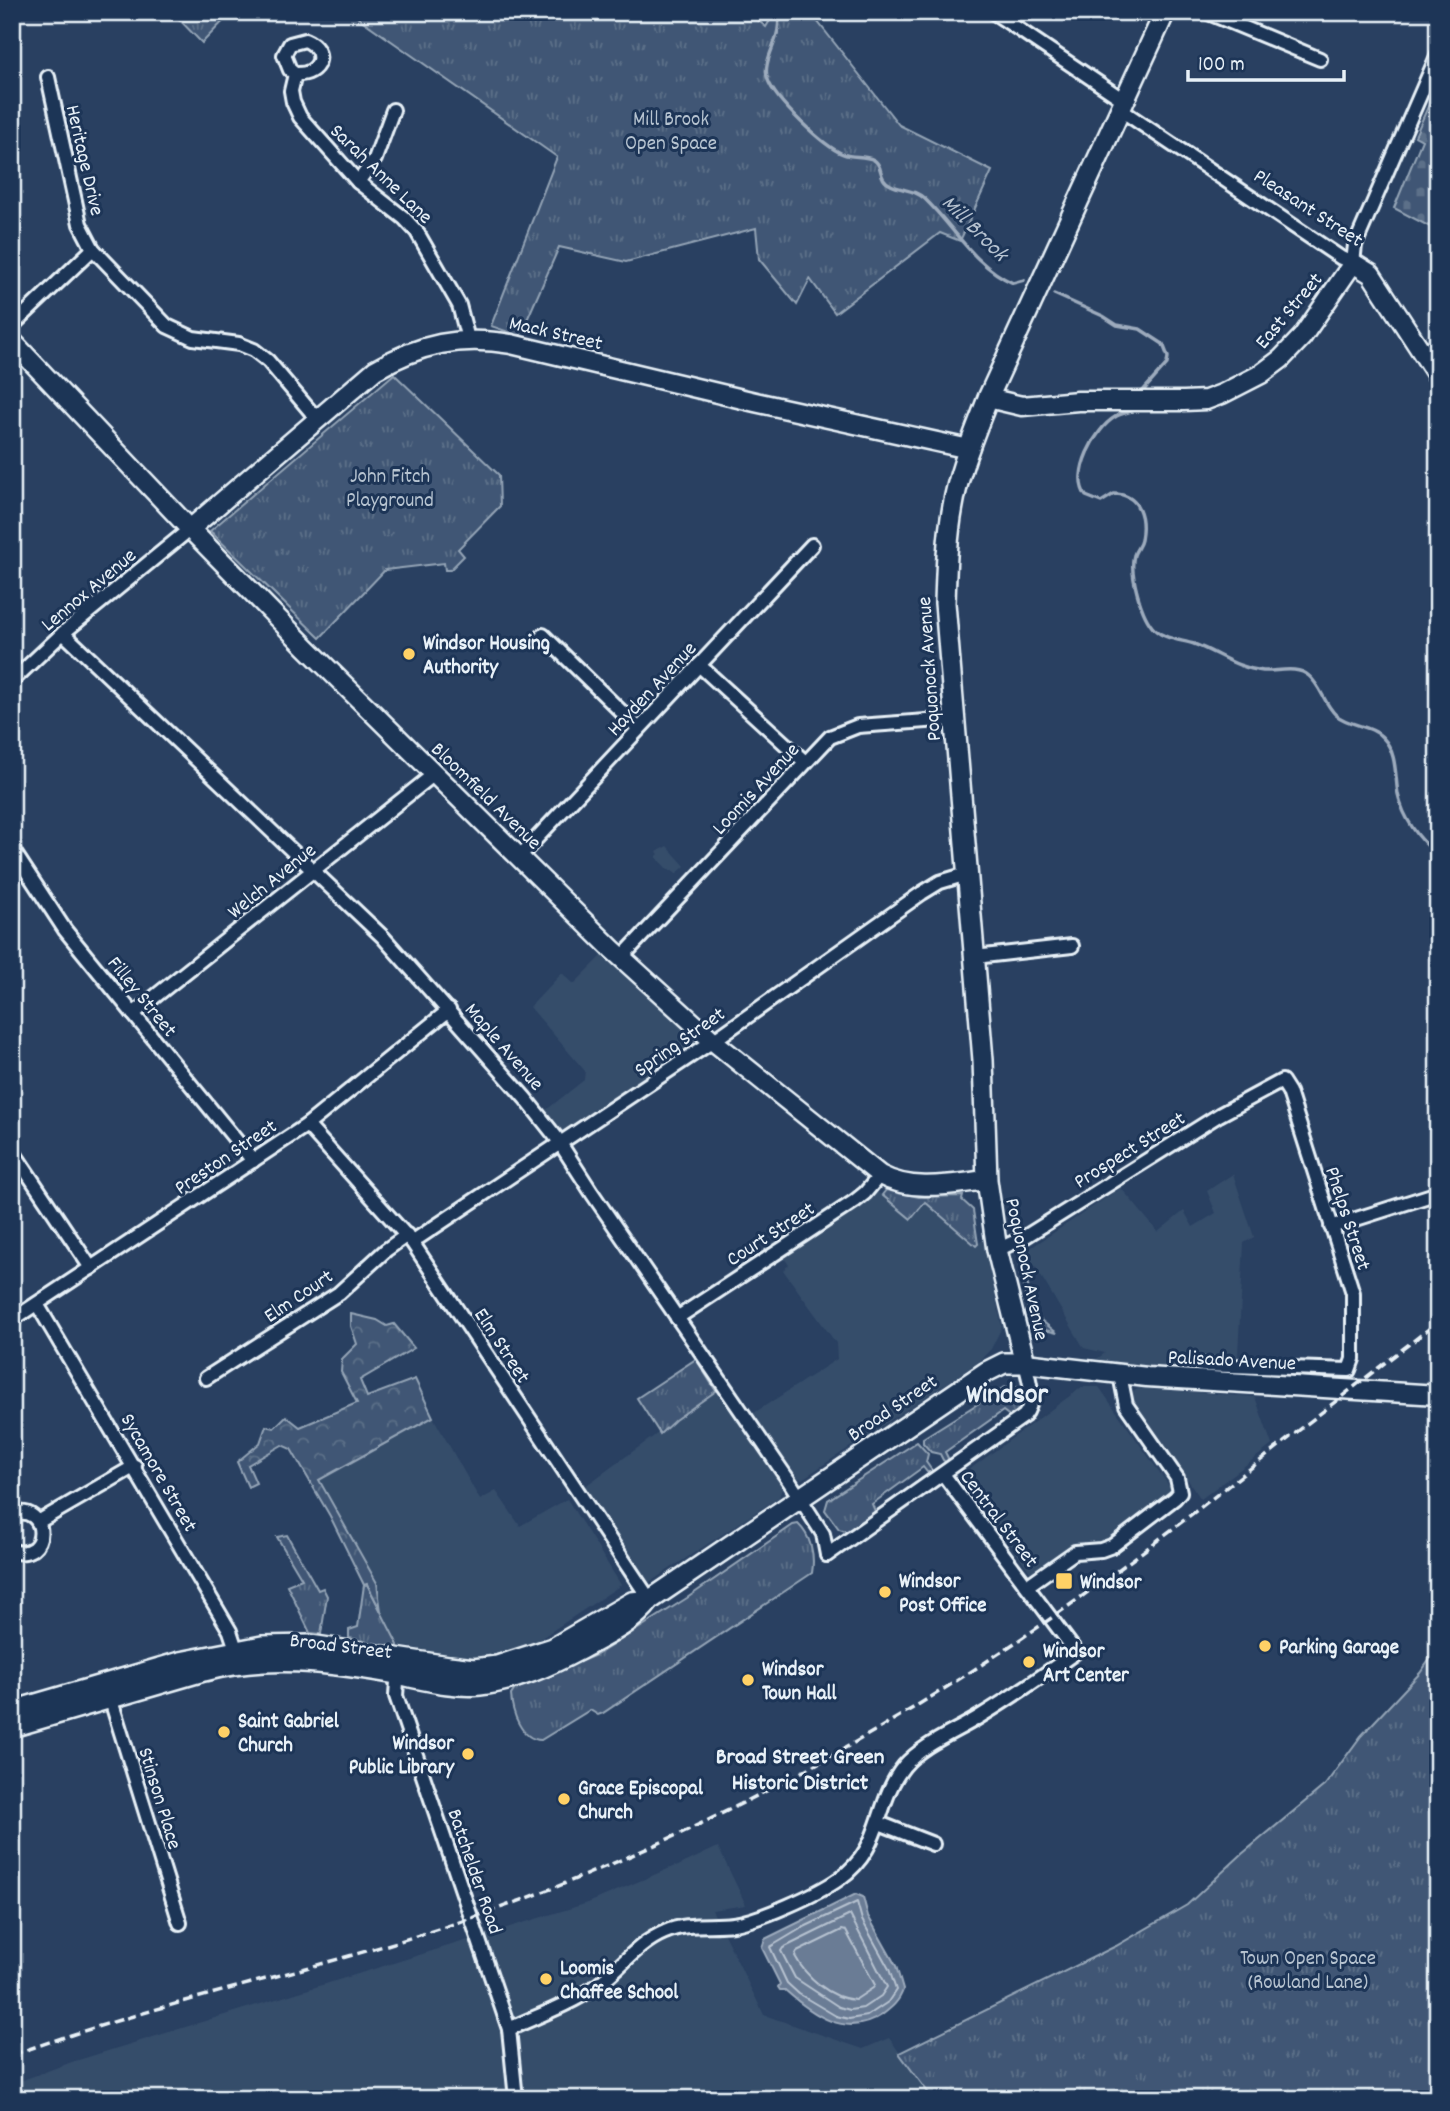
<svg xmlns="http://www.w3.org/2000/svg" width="1450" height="2111" viewBox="0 0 1450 2111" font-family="Dekko,sans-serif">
  <defs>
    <pattern id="grass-tufts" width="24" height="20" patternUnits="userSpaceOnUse" patternTransform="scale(1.75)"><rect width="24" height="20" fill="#415774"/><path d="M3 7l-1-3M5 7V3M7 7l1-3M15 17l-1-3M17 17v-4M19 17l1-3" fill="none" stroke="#5c7089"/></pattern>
    <pattern id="forest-crowns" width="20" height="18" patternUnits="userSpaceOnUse" patternTransform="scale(1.75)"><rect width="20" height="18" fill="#415774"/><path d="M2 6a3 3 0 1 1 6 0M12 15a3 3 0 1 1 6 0" fill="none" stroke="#5c7089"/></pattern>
    <pattern id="cemetery-stones" width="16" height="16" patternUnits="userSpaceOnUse" patternTransform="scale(1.75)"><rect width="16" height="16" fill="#415774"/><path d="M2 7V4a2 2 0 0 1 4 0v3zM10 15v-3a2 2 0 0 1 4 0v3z" fill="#5c7089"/></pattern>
  </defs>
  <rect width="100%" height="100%" fill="#294061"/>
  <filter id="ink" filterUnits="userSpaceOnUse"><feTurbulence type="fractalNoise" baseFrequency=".0143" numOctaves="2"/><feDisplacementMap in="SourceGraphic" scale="14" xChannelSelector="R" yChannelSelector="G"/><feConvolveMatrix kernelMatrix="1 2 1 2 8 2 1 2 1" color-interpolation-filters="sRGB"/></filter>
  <g filter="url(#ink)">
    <g fill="#364d6b">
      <path d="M667,846l18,20 -9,8 -4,-4h-4l-12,-13 3,-3 -2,-2z"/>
      <path d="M604,954l88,82 3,8 -129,89 -5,-2 -16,-20 39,-31 1,-9 -55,-64 32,-34 12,11z"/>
      <path d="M1233,1174l21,63 -10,6 -7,129 -100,-6 -40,-7 8,-6 -21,-5 -58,-97 95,-63 37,44 26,-21 9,16 23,-14 -9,-22z"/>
      <path d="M876,1191l35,27 14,-16 51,43 7,-5 19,87 -11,22 -14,14 -175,116 -7,-2 -41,-64 83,-54 -1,-16 -53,-73 6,-5 -7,-10 85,-56z"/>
      <path d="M1082,1387h17l73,103 -69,55 -31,2 -40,28 -70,-100z"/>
      <path d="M1139,1388l116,9 17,48 -71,54 -69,-100 1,-7z"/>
      <path d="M716,1391l67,94 -4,12 -129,85 -5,-1 -61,-94z"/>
      <path d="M433,1417l47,83 16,-9 24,35 47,-27 54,86 -96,64 -33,8h-30l-64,-12 -16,-29 -5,-33 -58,-103z"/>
      <path d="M718,1847l28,58 -34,5 52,105 99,34 26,-11 44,61h-921v-15l60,-22 516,-159 87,-37 1,1z"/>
    </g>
    <g fill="url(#grass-tufts)" stroke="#94a4b6" stroke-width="2">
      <path d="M172,12h60l-30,31z"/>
      <path d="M350,12h398l18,15 9,-15h35l89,113 93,46 -32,70 -20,-8 -105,80 -25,-34 -13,26 -38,-46 -3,-31 -130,34 -67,-15 -39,89 -29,-10 66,-169z"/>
      <path d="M394,374l105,101 1,31 -42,43 6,7 -14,14h-5l-1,-7 -59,7 -65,68 -110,-107z"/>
      <path d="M886,1190l33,7 44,-1 -1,4 11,10 5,34 -2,2 -51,-44 -14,17 -29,-24z"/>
      <path d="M1021,1262l16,55 20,16 -24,-6 -13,-54z"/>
      <path d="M696,1359l20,32 -41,29 -15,14 -23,-36z"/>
      <path d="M1011,1386l9,1c8,11 1,23 -9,30l-8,-6 -58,41 3,6 -1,5 -4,-3 -3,-6 -9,-2 -8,-9v-5l80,-50z"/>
      <path d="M917,1442l11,12 -2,8 7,10h-6l-4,-5 -51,37 3,7 -3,4 -24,17 -9,-3 -14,-19 3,-10z"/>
      <path d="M798,1524c13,12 17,31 14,49l-209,140 -5,2 -8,-5 -49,30c-20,0 -29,-28 -30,-45l4,-6 83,-35 89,-56 106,-73z"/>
      <path d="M287,1535l31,55 5,-2 4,8 -6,38 -11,-1 -23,-48 15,-6 -25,-42z"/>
      <path d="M367,1584l31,61 -1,3 -48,-10v-8l9,-3 6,-42z"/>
      <path d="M1438,1648v451h-505l-34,-46 217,-107 71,-41 55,-51 83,-69 36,-49 59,-63z"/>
    </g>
    <path fill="url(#forest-crowns)" stroke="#94a4b6" stroke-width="2" d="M351,1314l26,6 10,6 7,-2 20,24 -54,32 7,17 48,-18 18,38 -114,63 58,103 4,28 -14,-27 -3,1 -34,-69 -39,-67 -9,-4 -34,20 8,18 -8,4 -11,-25 23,-19 6,-17 8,2 12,-12 14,11 57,-24 -16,-31 1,-13 15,-15 -6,-18z"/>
    <path fill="url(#cemetery-stones)" stroke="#94a4b6" stroke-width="2" d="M1438,84v147l-44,-23 28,-68 -7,-4z"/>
    <path fill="#6b7c95" stroke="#9dabbd" stroke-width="2" d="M856,1894l7,3 5,19 28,50 7,24c-4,12 -12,18 -21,25 -36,24 -69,0 -97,-25h-5l-2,-3 2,-3 -18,-36 3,-9z"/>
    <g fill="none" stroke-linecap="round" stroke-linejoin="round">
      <g stroke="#b6c2d0" stroke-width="2">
        <path d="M857,1902l5,18 27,49 7,21 -8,12 -21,14 -18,3 -13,-3 -37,-22 -12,-11 -17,-36 32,-19z"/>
        <path d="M850,1915l37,72 -6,9 -18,12 -13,2 -11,-3 -44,-29 -14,-27 2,-3z"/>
        <path d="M842,1930l4,1 29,54 -2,3 -18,12c-25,-2 -49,-23 -60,-44l2,-4z"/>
      </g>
      <g stroke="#9dabbd" stroke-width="3.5">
        <path d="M779,12c0,7 0,15 -2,22 -3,13 -15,32 -9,46 7,20 55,66 75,74 10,4 21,1 31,6 10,6 3,19 17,25 12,6 23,4 34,14 30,29 48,66 88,84l11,-3"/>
        <path d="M1054,294l49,22 14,9 23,4 23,15 5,13 -1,7 -26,29"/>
        <path d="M1136,409c-6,4 -14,3 -21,8 -20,12 -45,57 -29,79l15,6 13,-8c26,0 31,24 27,46 -1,6 -5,9 -7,15 -5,17 7,62 21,75 10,9 26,10 39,14 24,9 42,24 69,27 14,1 34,-6 46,5 12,10 15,28 27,39 13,11 36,10 47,23 14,14 12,38 15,56 5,24 21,46 40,61"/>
      </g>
      <g stroke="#e8f1f8" stroke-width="18">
        <g id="street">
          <path d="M993,12l132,89"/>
          <path d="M1206,12l114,47"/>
          <path d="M295,74l-5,-4 -6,-15 6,-11 15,-4c24,10 16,36 -10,34l-4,17 2,11 7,15 58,65 46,36 13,14 42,73 9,34"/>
          <path d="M48,77l32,147 13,25 74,77 26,12 46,6 15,6 14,11 49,58"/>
          <path d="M1121,110l220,148 12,5 2,-18 83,-191"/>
          <path d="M358,182l17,-23 18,-49"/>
          <path d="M12,326l81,-77"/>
          <path d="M63,633l320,304 142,161 31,39 36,56 197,288 34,53 4,21"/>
          <path d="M543,635l96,94"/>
          <path d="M699,665l106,97"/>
          <path d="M12,681l51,-48 127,-104"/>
          <path d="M12,849l53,81 188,231"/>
          <path d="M518,858l294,-313"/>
          <path d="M975,957l97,-11"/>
          <path d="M621,958l209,-221 28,-11 96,-7"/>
          <path d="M133,1014l300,-239"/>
          <path d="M307,1125l105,117 238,358"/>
          <path d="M12,1150l79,118"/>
          <path d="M1331,1227l107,-34"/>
          <path d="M412,1242l301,-201 209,-148 18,-11 27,-8"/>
          <path d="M997,1250l26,-12 196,-123 63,-34 7,11 64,201v66l-4,11 -147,-5"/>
          <path d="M37,1304l193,327 8,24"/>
          <path d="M677,1318l178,-117 10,-8 15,-18"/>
          <path d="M12,1320l295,-195 142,-115"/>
          <path d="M206,1378l133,-85 47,-43 21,-15"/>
          <path d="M12,1514c38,-11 38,48 0,37"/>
          <path d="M38,1522l97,-56"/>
          <path d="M827,1555l197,-139c13,-16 5,-36 1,-53"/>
          <path d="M1027,1586l48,-34 26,-2 11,-4 63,-48 5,-6 -3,-14 -51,-73 -6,-30"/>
          <path d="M398,1668l-2,28 113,333 7,70"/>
          <path d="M109,1694l71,229"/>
          <path d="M879,1823l54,21"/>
          <path d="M509,2029c28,-13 60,-24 86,-42 24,-17 41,-43 70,-55 22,-10 45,-5 68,-8 25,-3 85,-30 106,-45 45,-31 35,-76 65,-113 19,-22 51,-34 75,-49 33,-20 65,-42 97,-65l-133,-178"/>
        </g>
      </g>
      <g stroke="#e8f1f8" stroke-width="23">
        <g id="secondary">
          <path d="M12,341l178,188 116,118 306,302 101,92 167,134c33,18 72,9 107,5"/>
          <path d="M988,398l34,8 56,-5h106l22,-1 16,-6 39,-20 20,-15 21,-22 51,-74 18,11 67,103"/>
          <path d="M190,529l185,-159c44,-26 86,-35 136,-26l244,58 214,47"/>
          <path d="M1025,1363l122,14 291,18"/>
        </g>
      </g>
      <g stroke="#e8f1f8" stroke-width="24">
        <g id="primary">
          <path d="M12,1711l168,-49 82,-16 48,-1 139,21 25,3 23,-3 56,-18 79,-46 18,-2"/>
          <path d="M12,1727l192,-56c63,-16 123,-9 186,2 29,5 61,15 90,12 36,-4 69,-19 101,-36 24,-13 52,-26 69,-49l336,-228 18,-9h21l-28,-113 -10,-70 -4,-120 -38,-457c1,-33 2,-65 8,-97 6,-37 22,-73 35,-108l177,-386"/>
        </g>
      </g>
      <use href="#street" stroke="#1d3557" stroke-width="12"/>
      <use href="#secondary" stroke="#1d3557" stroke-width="18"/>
      <use href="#primary" stroke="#1d3557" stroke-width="19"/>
      <path stroke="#e8f1f8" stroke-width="3.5" stroke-dasharray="10 5" stroke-linecap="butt" d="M12,2055c123,-44 250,-73 375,-110 73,-22 145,-47 215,-77 158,-66 307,-152 448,-249 133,-93 259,-199 388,-297"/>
    </g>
  </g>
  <g fill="#ffd166" stroke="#1d3557" stroke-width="2.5">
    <circle cx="409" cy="654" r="7"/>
    <rect x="1055" y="1572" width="18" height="18" rx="3.5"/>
    <circle cx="885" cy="1592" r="7"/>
    <circle cx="1265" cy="1646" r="7"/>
    <circle cx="1029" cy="1662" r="7"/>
    <circle cx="748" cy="1680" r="7"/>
    <circle cx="224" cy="1732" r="7"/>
    <circle cx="468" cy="1754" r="7"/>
    <circle cx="564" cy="1799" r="7"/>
    <circle cx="546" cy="1979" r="7"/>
  </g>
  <g text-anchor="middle" stroke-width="6" stroke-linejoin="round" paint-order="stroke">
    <g font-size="21" fill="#b6c3d0" stroke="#1d3557">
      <text x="671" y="125">Mill Brook<tspan x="671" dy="24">Open Space</tspan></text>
      <text x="390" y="482">John Fitch<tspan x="390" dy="24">Playground</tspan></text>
      <text x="1308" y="1964">Town Open Space<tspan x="1308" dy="24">(Rowland Lane)</tspan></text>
    </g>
    <g font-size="21" fill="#e8f1f8" stroke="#1d3557">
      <text transform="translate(86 160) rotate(77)" y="7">Heritage Drive</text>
      <text transform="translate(382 173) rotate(44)" y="7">Sarah Anne Lane</text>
      <text transform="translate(1309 207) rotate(33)" y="7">Pleasant Street</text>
      <text transform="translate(1288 310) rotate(-50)" y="7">East Street</text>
      <text transform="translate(556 332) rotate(13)" y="7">Mack Street</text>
      <text transform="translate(88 589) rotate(-40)" y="7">Lennox Avenue</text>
      <text transform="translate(928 669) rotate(-94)" y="7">Poquonock Avenue</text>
      <text transform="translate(651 688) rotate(-47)" y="7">Hayden Avenue</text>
      <text transform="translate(755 788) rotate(-47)" y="7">Loomis Avenue</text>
      <text transform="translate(487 795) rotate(44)" y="7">Bloomfield Avenue</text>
      <text transform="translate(271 880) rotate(-39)" y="7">Welch Avenue</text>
      <text transform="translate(143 996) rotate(51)" y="7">Filley Street</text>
      <text transform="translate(679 1041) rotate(-35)" y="7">Spring Street</text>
      <text transform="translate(505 1046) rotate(49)" y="7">Maple Avenue</text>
      <text transform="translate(1129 1149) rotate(-32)" y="7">Prospect Street</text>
      <text transform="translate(225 1156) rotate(-34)" y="7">Preston Street</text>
      <text transform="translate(1349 1218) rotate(72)" y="7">Phelps Street</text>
      <text transform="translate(770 1233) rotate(-33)" y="7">Court Street</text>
      <text transform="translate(1028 1269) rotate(78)" y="7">Poquonock Avenue</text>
      <text transform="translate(298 1295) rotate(-34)" y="7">Elm Court</text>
      <text transform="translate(503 1345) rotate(57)" y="7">Elm Street</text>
      <text transform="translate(1232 1359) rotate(3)" y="7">Palisado Avenue</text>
      <text transform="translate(892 1407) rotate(-34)" y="7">Broad Street</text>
      <text transform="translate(160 1472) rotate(60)" y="7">Sycamore Street</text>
      <text transform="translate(1000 1518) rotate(53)" y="7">Central Street</text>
      <text transform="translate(341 1645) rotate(7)" y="7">Broad Street</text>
      <text transform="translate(161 1798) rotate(73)" y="7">Stinson Place</text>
      <text transform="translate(476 1871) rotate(71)" y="7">Batchelder Road</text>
    </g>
    <g font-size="21" font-weight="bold" fill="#e8f1f8" stroke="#1d3557" text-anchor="start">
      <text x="423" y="649">Windsor Housing<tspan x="423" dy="24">Authority</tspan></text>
      <text x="899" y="1587">Windsor<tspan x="899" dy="24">Post Office</tspan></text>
      <text x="1080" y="1588">Windsor</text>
      <text x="1279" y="1653">Parking Garage</text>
      <text x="1043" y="1657">Windsor<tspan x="1043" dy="24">Art Center</tspan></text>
      <text x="762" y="1675">Windsor<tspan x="762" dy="24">Town Hall</tspan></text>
      <text x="238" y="1727">Saint Gabriel<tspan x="238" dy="24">Church</tspan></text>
      <text x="454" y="1749" text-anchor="end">Windsor<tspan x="454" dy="24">Public Library</tspan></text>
      <text x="578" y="1794">Grace Episcopal<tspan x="578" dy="24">Church</tspan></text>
      <text x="560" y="1974">Loomis<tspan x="560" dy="24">Chaffee School</tspan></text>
    </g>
    <g font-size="23" font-style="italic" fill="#b6c2d0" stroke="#1d3557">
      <text transform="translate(976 227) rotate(45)" y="8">Mill Brook</text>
    </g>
    <g font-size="23" font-weight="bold" fill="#e8f1f8" stroke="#1d3557">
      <text x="800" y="1763">Broad Street Green<tspan x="800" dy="26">Historic District</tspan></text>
    </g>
    <g font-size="28" font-weight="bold" fill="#e8f1f8" stroke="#1d3557">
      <text x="1007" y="1402">Windsor</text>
    </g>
  </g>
  <rect width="1450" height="2111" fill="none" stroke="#1d3557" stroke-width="42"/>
  <rect x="21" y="21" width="1408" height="2069" fill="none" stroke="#e8f1f8" stroke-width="2.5" filter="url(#ink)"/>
  <path d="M1188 70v10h156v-10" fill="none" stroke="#e8f1f8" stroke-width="3.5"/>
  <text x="1198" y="70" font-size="21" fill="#e8f1f8" stroke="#1d3557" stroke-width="5" paint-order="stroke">100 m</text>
</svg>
